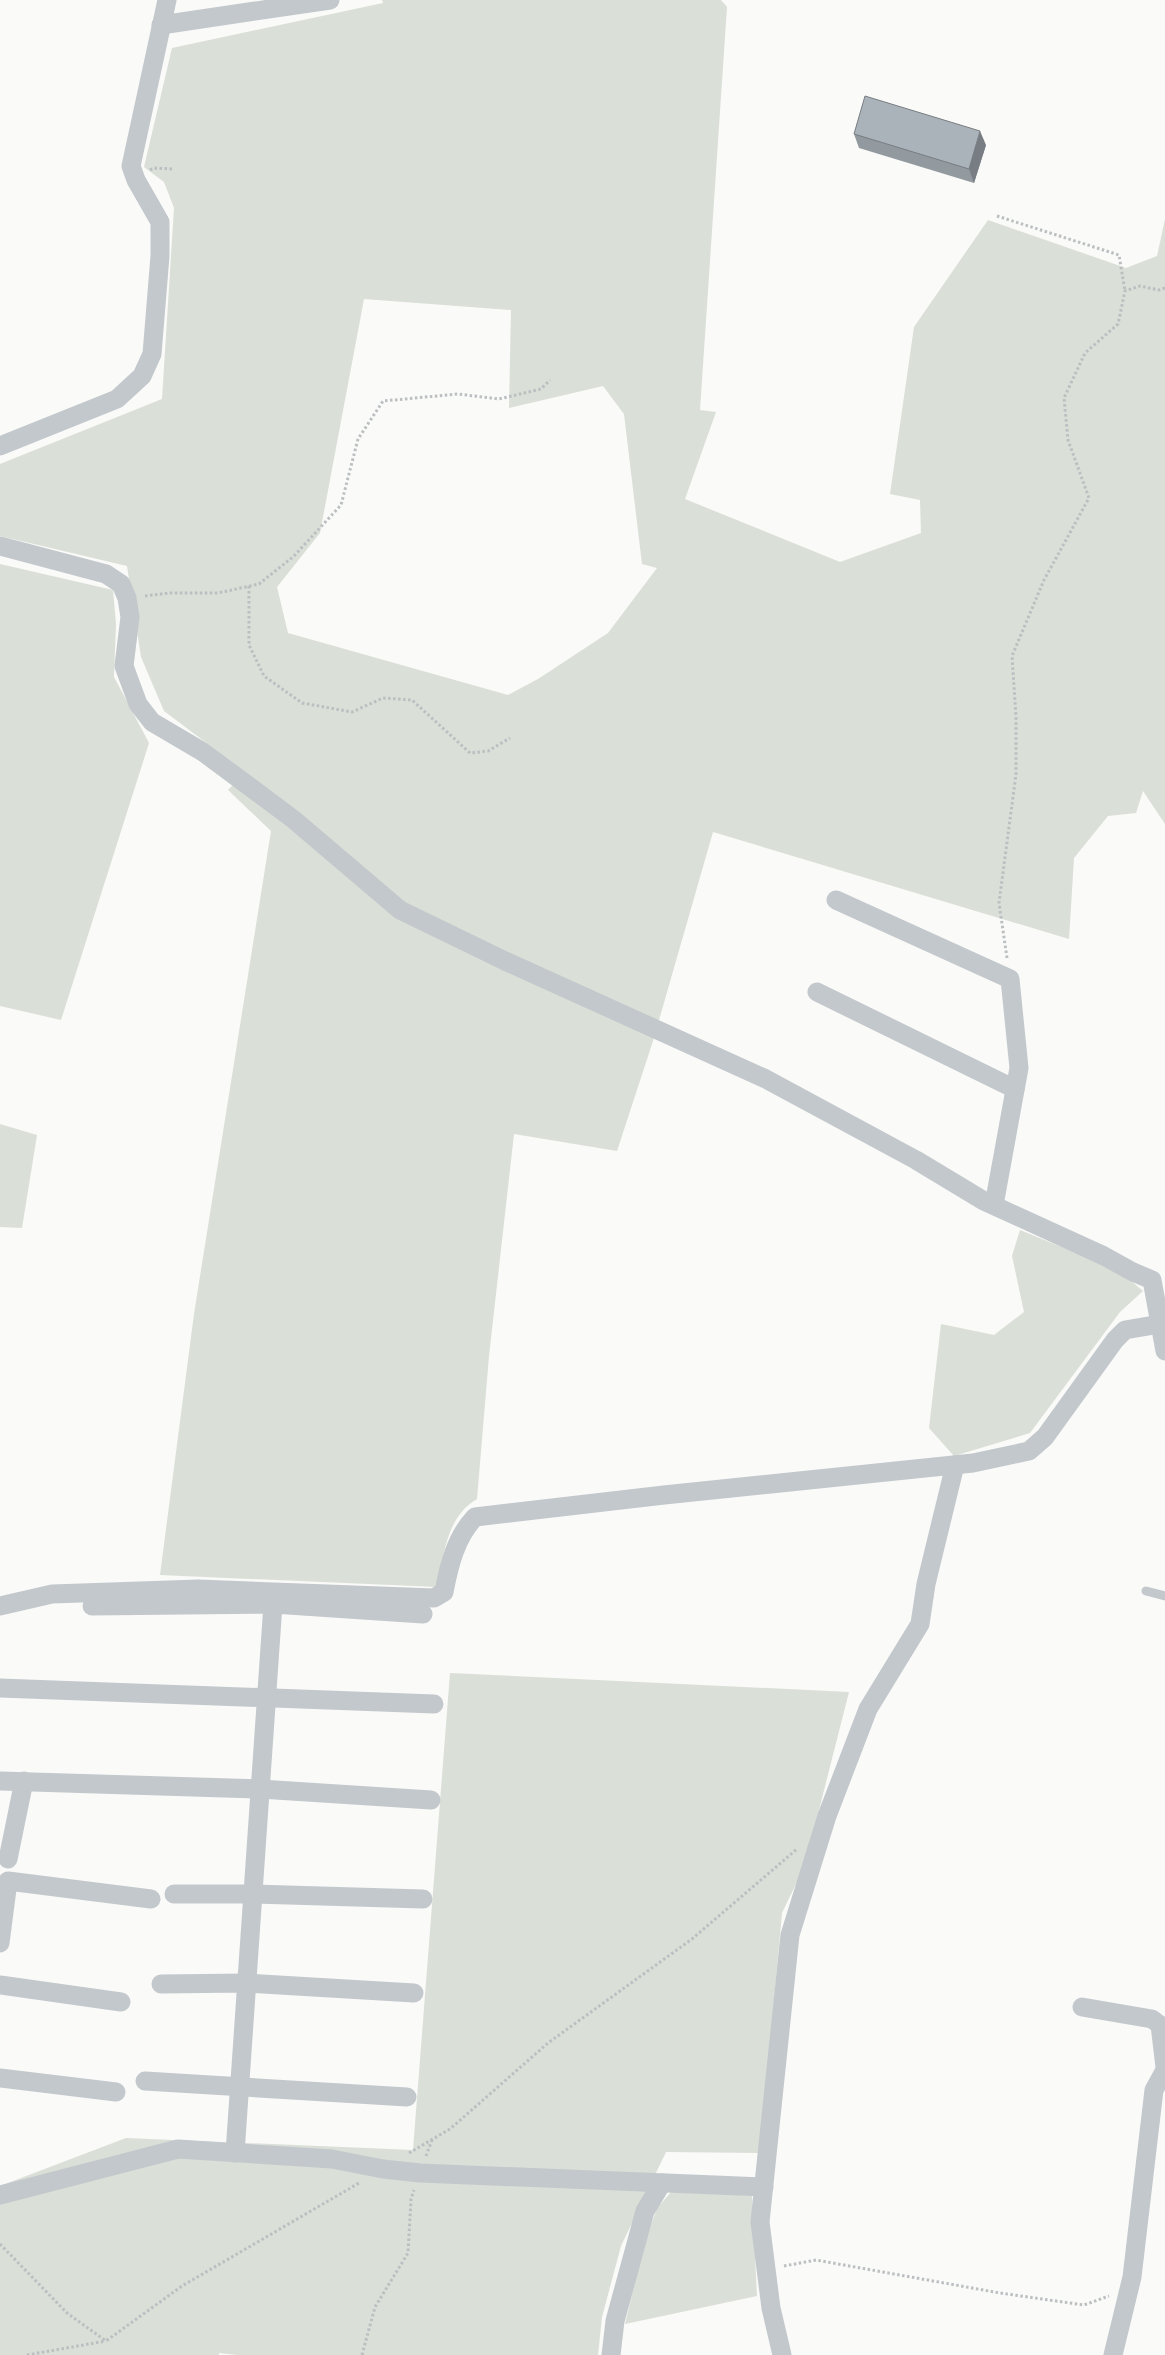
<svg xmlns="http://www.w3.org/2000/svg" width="1165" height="2355" viewBox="0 0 1165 2355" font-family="'Archivo Narrow',sans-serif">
  <rect width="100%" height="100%" fill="#fafaf8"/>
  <g fill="#dadfd7" fill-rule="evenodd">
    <path d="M382,0h339l6,7 -27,403 16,2 -31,87 155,63 81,-29 -1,-33 -30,-6 24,-167 74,-107 138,48 31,-12 8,-37v605l-22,-33 -7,22 -28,3 -34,42 -5,81 -356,-107 -60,209 -36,110 -103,-17 -25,222 -12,143c-31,18 -33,56 -40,88l-277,-12 34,-261 77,-483 -43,-41 17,-18 -81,-61 -23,-54 -14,-91 -127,-30v-72l162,-65 12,-191 -10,-26 -20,-15 28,-119 211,-45zM364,299l147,11 -2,98 94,-22 21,28 18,150 15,4 -49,65 -70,46 -30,16 -220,-62 -11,-46 43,-54z"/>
    <path d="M0,564l113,26 3,34 -2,53 35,66 -88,277 -61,-14z"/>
    <path d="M0,1124l37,11 -15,93 -22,-1z"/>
    <path d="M1020,1230l98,40 25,21 -23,21 -90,121 -76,23 -25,-28 12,-104 53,11 30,-23 -12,-56z"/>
    <path d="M450,1673l399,19 -44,173 -23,48 -22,240 -94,-1 -45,94 -19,71 -4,38h-361l-18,-2v2h-219v-169l126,-48 287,12z"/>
    <path d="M673,2190l79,6 5,100 -132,28 19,-79 13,-37z"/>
  </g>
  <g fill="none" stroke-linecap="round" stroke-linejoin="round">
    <g stroke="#bbbfc2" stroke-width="3" stroke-dasharray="2.5 2.5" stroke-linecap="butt">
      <path d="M150,170l4,-2 19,1"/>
      <path d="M997,216l122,39 6,36"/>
      <path d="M249,586v59l15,31 38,27 50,9 31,-14 29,2 58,53 18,-2 22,-13"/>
      <path d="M145,596l24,-3h49l41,-9 35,-28 47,-51 17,-66 25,-38 75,-7 41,5 42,-10 9,-9"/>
      <path d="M1007,958l-8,-55 17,-129v-57l-4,-61 32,-76 45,-82 -21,-58 -4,-42 21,-45 33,-29 7,-33 15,-5 19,4 6,-2"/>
      <path d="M409,2153l41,-24 98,-86 144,-104 105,-90"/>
      <path d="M426,2156l6,-16"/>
      <path d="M0,2244l67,69 39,28 76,-55 177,-103"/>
      <path d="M784,2266l32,-6 184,33 84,12 25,-9"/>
      <path d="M27,2355l79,-14"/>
      <path d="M362,2355l13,-48 33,-54 3,-54 3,-9"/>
    </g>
    <path stroke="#c3c8cc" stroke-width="9" d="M1146,1591l19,5"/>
    <g stroke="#c3c8cc" stroke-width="19">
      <path d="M161,25l169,-25"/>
      <path d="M0,446l117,-47 25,-23 10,-22 8,-98v-34l-24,-42 -5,-14 36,-166"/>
      <path d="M0,546l106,28 15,10 6,14 3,19 -6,49 14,38 14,18 51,30 90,67 107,91 105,51 261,118 150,81 68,41 120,55 29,16 19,8 13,71"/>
      <path d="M836,900l174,79 9,89 -25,137"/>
      <path d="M817,992l198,97"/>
      <path d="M0,1606l52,-12 146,-5 236,9 10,-6c5,-27 12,-55 31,-75l189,-22 309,-32 56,-12 16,-14 70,-97 10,-10 35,-6"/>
      <path d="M92,1606l181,-2 150,10"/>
      <path d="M0,1688l434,16"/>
      <path d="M0,1781l260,8 171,11"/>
      <path d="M8,1859l16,-78"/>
      <path d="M174,1894h79l170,5"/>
      <path d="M0,1943l8,-62 143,18"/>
      <path d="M161,1984l86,-1 167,10"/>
      <path d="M0,1985l121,17"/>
      <path d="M1082,2007l70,12 8,6 5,42"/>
      <path d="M0,2078l116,14"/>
      <path d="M145,2081l262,16"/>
      <path d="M235,2153l38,-549"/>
      <path d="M0,2195l178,-46 154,10 51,10 37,4 344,14"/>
      <path d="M611,2355l4,-34 30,-110 17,-28"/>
      <path d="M782,2355l-11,-47 -11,-86 30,-287 37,-119 41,-107 52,-85 6,-40 29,-119"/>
      <path d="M1113,2355l19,-78 22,-187 11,-20"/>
    </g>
  </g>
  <path fill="#929a9f" d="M854,134l132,11 -12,38 -115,-35z"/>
  <path fill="#777d82" d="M980,131l6,14 -12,38 -5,-14z"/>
  <path fill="#aab3b9" stroke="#777d82" d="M865,96l115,35 -11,38 -115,-35z"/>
</svg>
